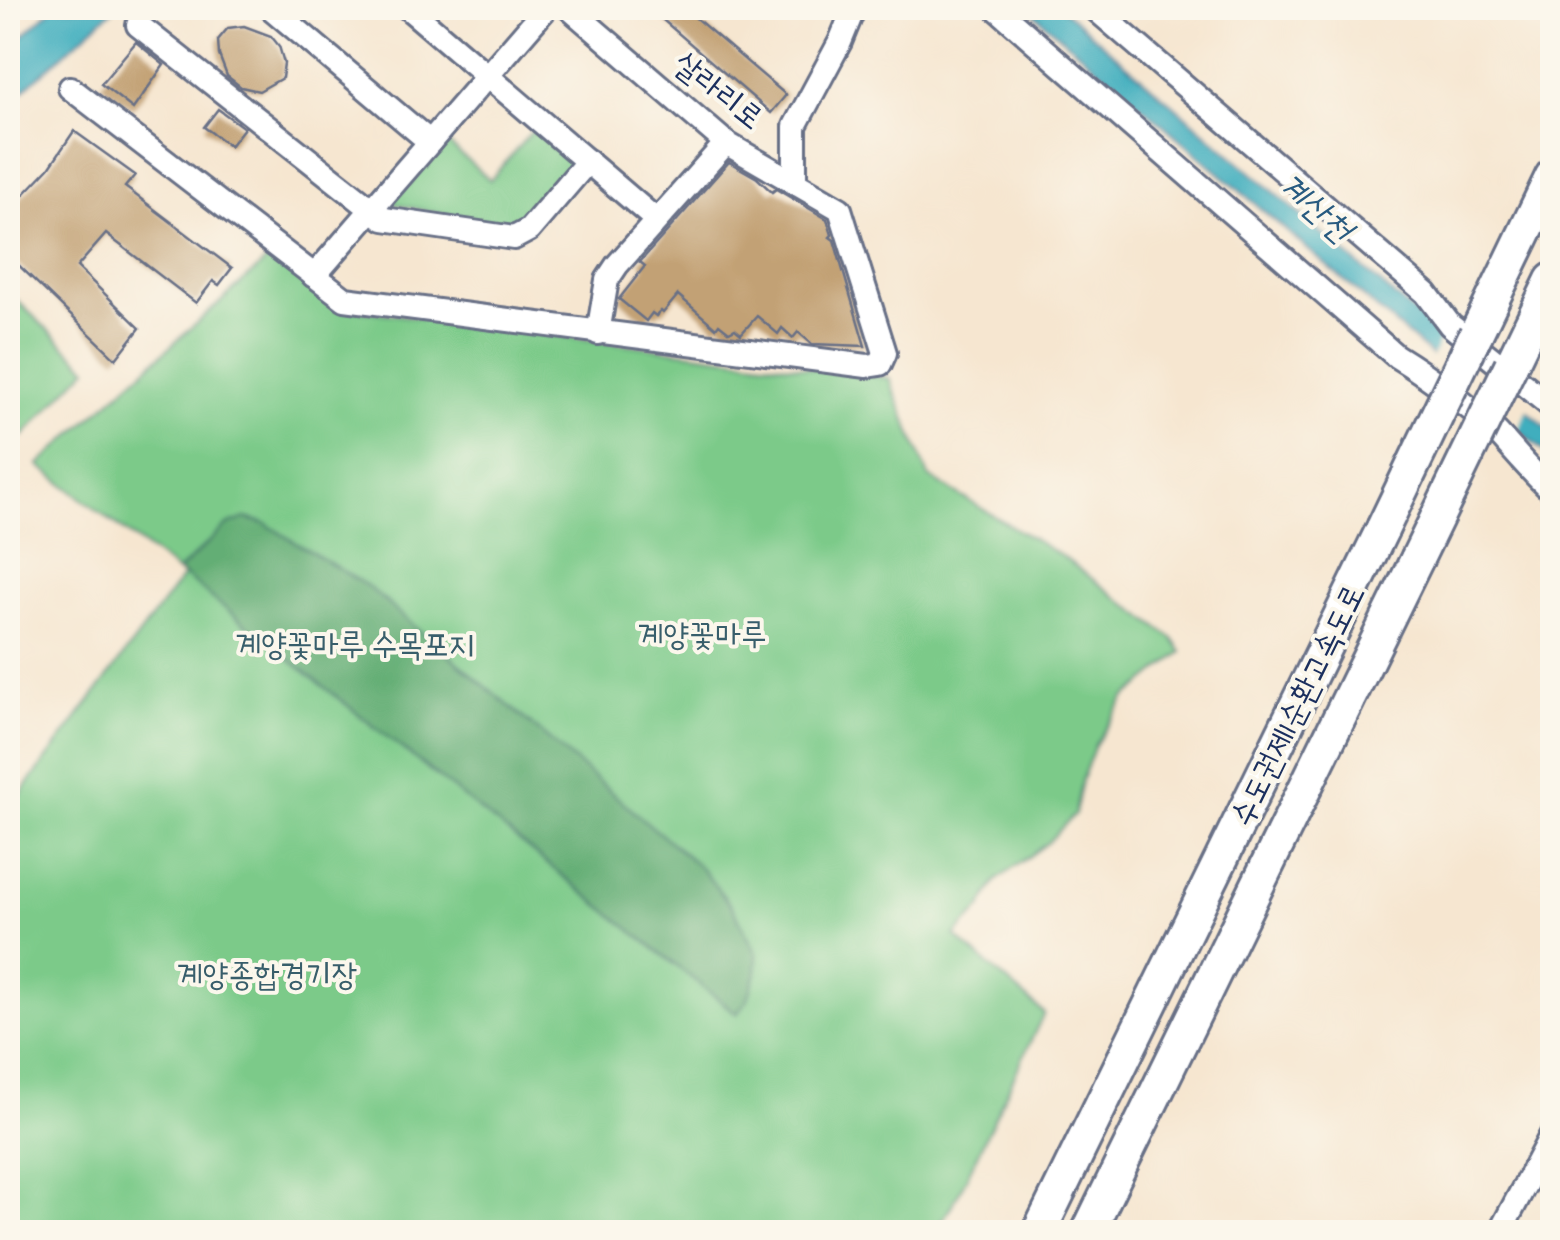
<svg xmlns="http://www.w3.org/2000/svg" width="1560" height="1240" viewBox="0 0 1560 1240" font-family="Dekko,'Poor Story',sans-serif">
  <rect width="100%" height="100%" fill="#fbf7ec"/>
  <filter id="ink" filterUnits="userSpaceOnUse"><feTurbulence type="fractalNoise" baseFrequency=".01" numOctaves="2"/><feDisplacementMap in="SourceGraphic" scale="20" xChannelSelector="R" yChannelSelector="G"/><feConvolveMatrix kernelMatrix="1 2 1 2 8 2 1 2 1" color-interpolation-filters="sRGB"/></filter>
  <filter id="wash" filterUnits="userSpaceOnUse"><feTurbulence type="fractalNoise" baseFrequency=".0048" numOctaves="4" result="noise"/><feDisplacementMap in="SourceGraphic" scale="40" xChannelSelector="R" yChannelSelector="G"/><feGaussianBlur stdDeviation="2.25" result="paint"/><feColorMatrix in="noise" values="0 0 0 0 0 0 0 0 0 0 0 0 0 0 0 0 0 1.4 0 .05"/><feComposite in="paint" operator="in"/></filter>
  <g filter="url(#wash)">
    <rect width="100%" height="100%" fill="#f6e6d0"/>
    <g fill="#7bca89" stroke="#4b7c74" stroke-width="2.5">
      <path d="M533,130l46,31 -62,69 -129,-27 55,-64 47,41z"/>
      <path d="M274,254l70,54 545,70 40,99 134,80 109,81 10,14 -57,46 -30,47 -13,34 -7,35 -28,29 -51,38 -15,27 -26,28 89,77 -84,178 -24,41h-928v-421l175,-235 -145,-111z"/>
      <path d="M8,292l80,76 -65,68 -15,-15z"/>
    </g>
    <path fill="#64ae75" stroke="#406e6a" stroke-width="2.5" d="M245,518l19,5 103,63 334,282 31,39 25,47 -1,19 -8,26 -11,15 -559,-443 49,-46z"/>
    <g fill="#40aebe" stroke="#2e6e8e" stroke-width="2.5">
      <path d="M53,8h62l-107,96v-55z"/>
      <path d="M1027,8h34l491,424v27z"/>
    </g>
    <path fill="#f6e6d0" d="M1444,331l85,74 -13,29 -86,-73z"/>
    <g id="blocks">
      <g fill="#c2a174">
        <path d="M649,8h35l102,87 -15,18z"/>
        <path d="M244,26l27,10 8,10 5,17 -2,15 -23,13 -18,-4 -14,-11 -8,-21 -1,-15 10,-12z"/>
        <path d="M136,42l28,23 -31,44 -32,-25z"/>
        <path d="M218,109l26,19 -14,18 -26,-19z"/>
        <path d="M74,131l61,44 -10,12 107,81 -13,17 -6,-4 -17,22 -90,-69 -29,33 63,61 -24,31 -108,-104v-44l41,-43z"/>
        <path d="M729,162l28,16 15,14 4,-3 51,30 5,16 -2,2 4,3 31,106 -53,-2 -14,-12 -5,6 -11,-10 -4,6 -21,-18 -16,18 -6,-5 -6,3 -10,-8 -3,4 -38,-33 -15,18 -2,-2 -5,5 -4,-3 -6,8 -27,-22 26,-33 -5,-4z"/>
      </g>
    </g>
  </g>
  <g filter="url(#ink)">
    <use href="#blocks" fill-opacity="0" stroke="#686f86" stroke-width="2.5"/>
    <g fill="none" stroke-linecap="round" stroke-linejoin="round">
      <g stroke="#686f86" stroke-width="28">
        <g id="minor">
          <path d="M271,8l159,134"/>
          <path d="M408,8l248,212"/>
          <path d="M996,8l400,348c31,19 84,57 107,83 17,19 31,36 49,52"/>
          <path d="M1094,8l332,285 24,32 102,82"/>
          <path d="M138,25l246,194 130,19 15,-8 59,-69"/>
          <path d="M70,88l275,211 522,67 13,-2 5,-11 -45,-144 -114,-66 -157,-135"/>
          <path d="M795,181v-55l45,-84 14,-34"/>
          <path d="M314,276l232,-268"/>
          <path d="M598,333l9,-53 10,-15 109,-122"/>
          <path d="M1500,1232l52,-98"/>
        </g>
      </g>
      <g stroke="#686f86" stroke-width="38">
        <g id="highway">
          <path d="M1476,334l76,-158"/>
          <path d="M1511,365l41,-85"/>
          <path d="M1039,1232l344,-704"/>
          <path d="M1088,1232l329,-673"/>
        </g>
      </g>
      <use href="#minor" stroke="#fff" stroke-width="22"/>
      <use href="#highway" stroke="#fff" stroke-width="32"/>
      <g stroke="#686f86" stroke-width="38" stroke-linecap="butt">
        <g id="highway-bridge">
          <path d="M1383,528l93,-194"/>
          <path d="M1417,559l94,-194"/>
        </g>
      </g>
      <use href="#highway-bridge" stroke="#fff" stroke-width="32"/>
    </g>
  </g>
  <g text-anchor="middle" stroke-width="8" stroke-linejoin="round" paint-order="stroke">
    <g font-size="32" fill="#1b2f5e" stroke="#fbf7ec">
      <text transform="translate(719 90) rotate(38)" y="11">살라리로</text>
      <text transform="translate(1297 705) rotate(-64)" y="11">수도권제1순환고속도로</text>
    </g>
    <g font-size="32" fill="#385e6b" stroke="#fbf7ec">
      <text x="702" y="645">계양꽃마루</text>
      <text x="355" y="655">계양꽃마루 수목포지</text>
      <text x="267" y="985">계양종합경기장</text>
    </g>
    <g font-size="35" font-style="italic" fill="#285b80" stroke="#fbf7ec">
      <text transform="translate(1316 207) rotate(41)" y="12">계산천</text>
    </g>
  </g>
  <rect width="1560" height="1240" fill="none" stroke="#fbf7ec" stroke-width="40"/>
</svg>
